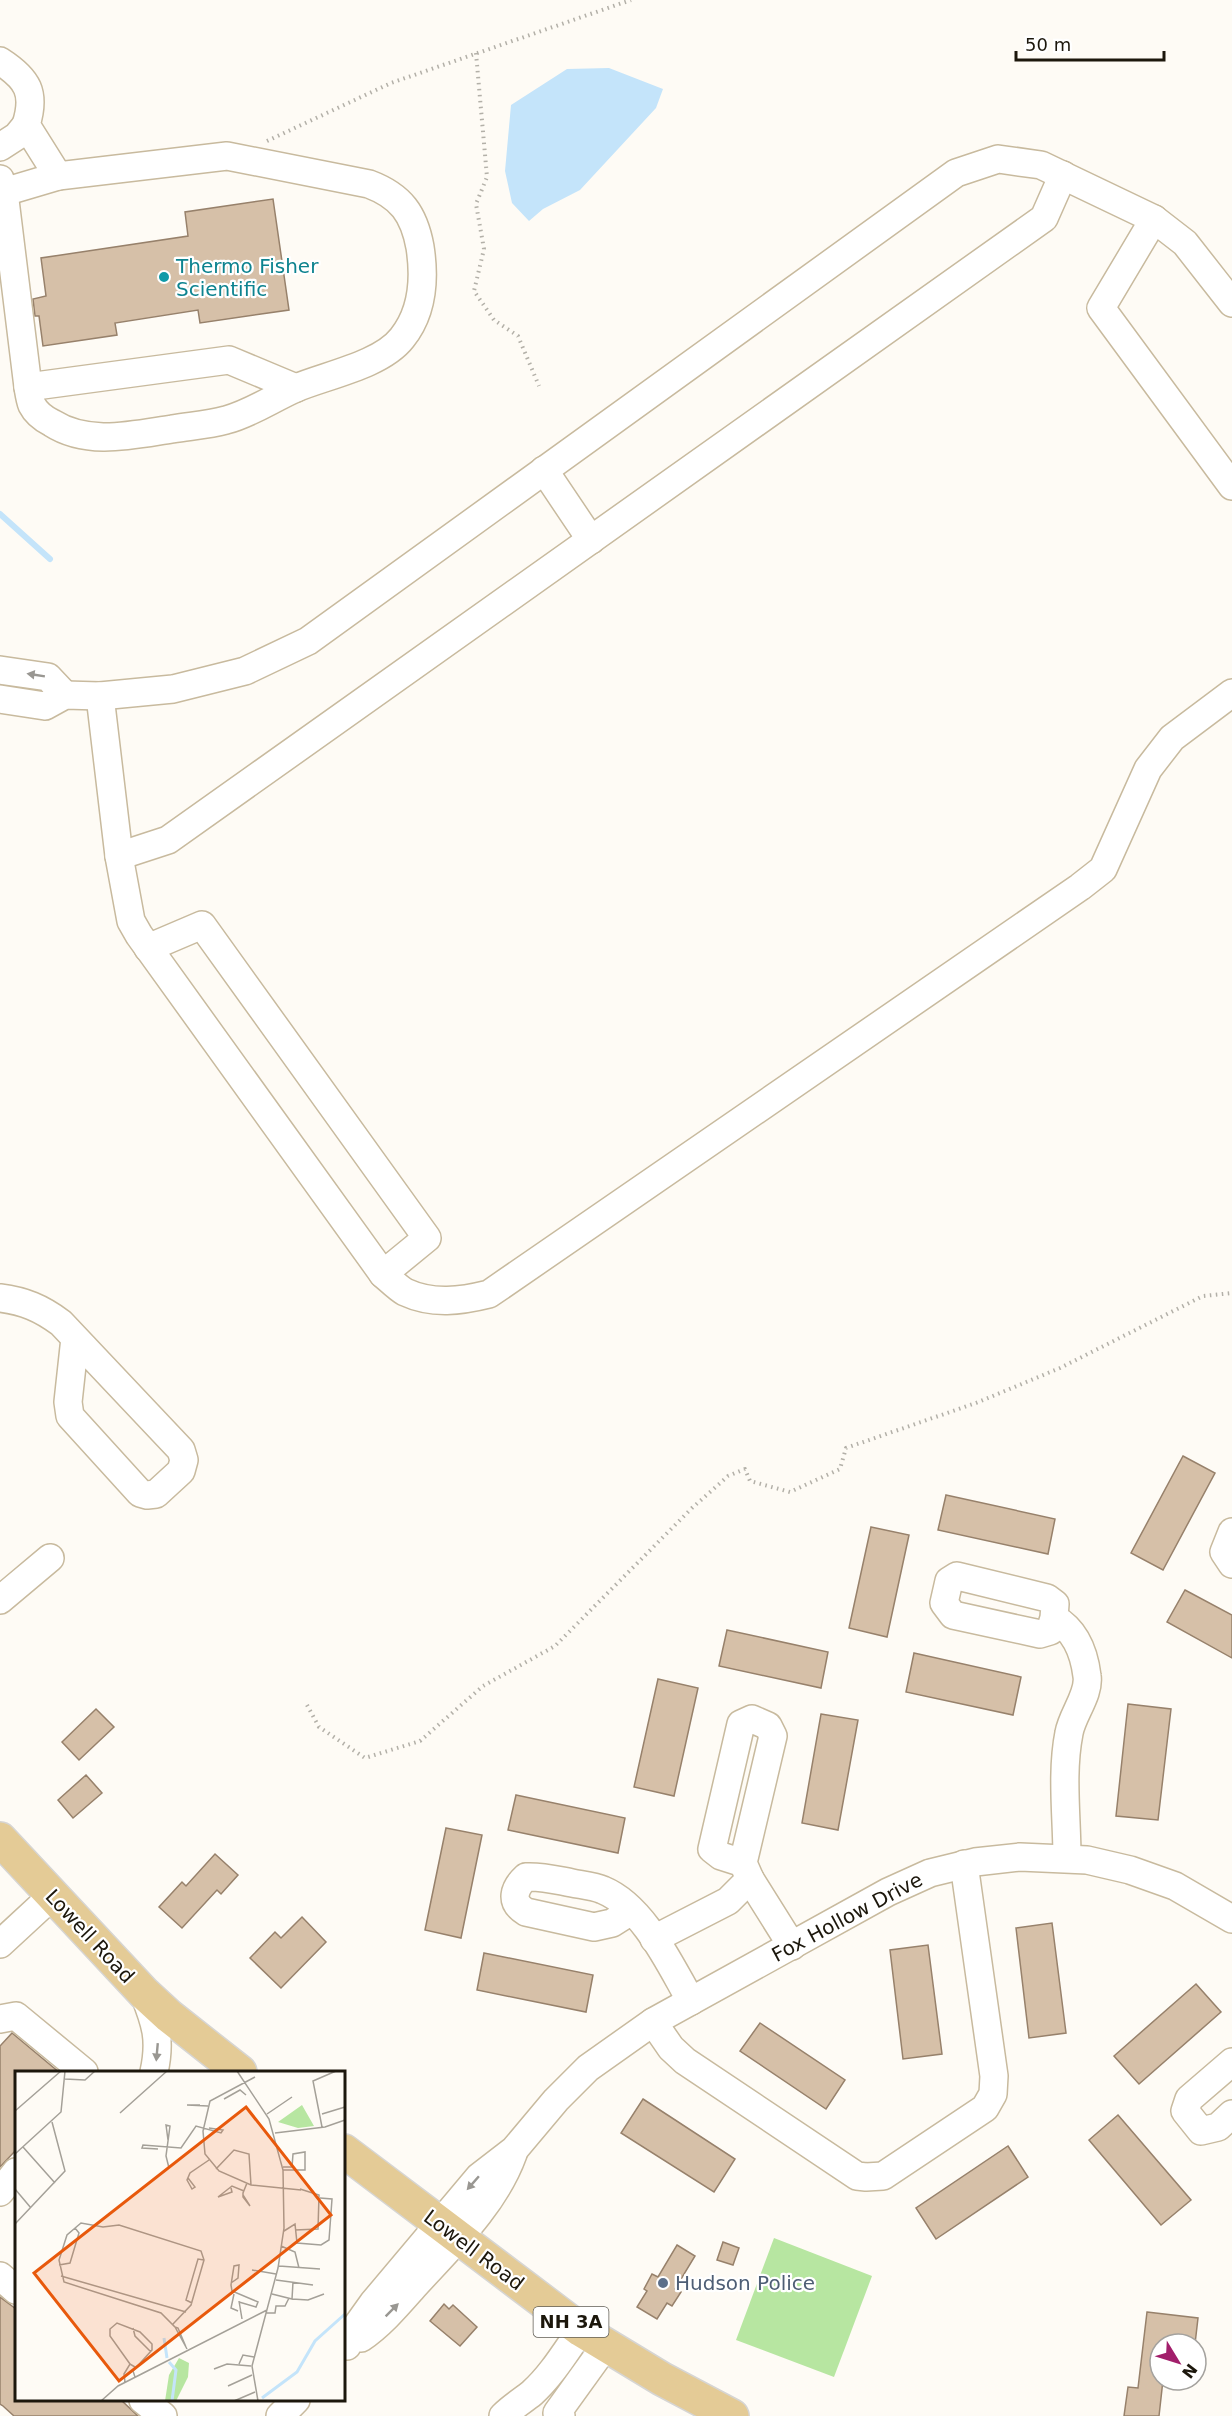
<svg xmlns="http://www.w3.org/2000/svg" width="1232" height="2416" viewBox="0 0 1232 2416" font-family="'DejaVu Sans',sans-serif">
  <rect width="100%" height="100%" fill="#fefbf5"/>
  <path fill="#b7e6a1" d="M774,2238l98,38 -38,101 -98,-37z"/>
  <path fill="#c4e4fa" d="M609,68l54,21 -7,19 -76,82 -37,19 -14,12 -17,-18 -7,-32 6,-66 56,-36z"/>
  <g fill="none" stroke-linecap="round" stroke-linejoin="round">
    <path stroke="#c4e4fa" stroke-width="6" d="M0,514l50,45"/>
  </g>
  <g fill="#d6c0a8" stroke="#97816b" stroke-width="1.5">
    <path d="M273,199l16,111 -89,13 -2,-13 -83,13 2,12 -74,11 -4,-30h-4l-2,-17 13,-3 -5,-38 147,-22 -3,-24z"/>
    <path d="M1183,1456l32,17 -52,97 -32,-17z"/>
    <path d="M946,1495l109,24 -7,35 -110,-24z"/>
    <path d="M871,1527l38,8 -22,102 -38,-9z"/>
    <path d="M1185,1590l47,25v43l-65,-36z"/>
    <path d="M727,1630l101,22 -7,36 -102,-22z"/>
    <path d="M914,1653l107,24 -8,38 -107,-23z"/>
    <path d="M658,1679l40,9 -24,108 -40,-9z"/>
    <path d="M1128,1704l43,5 -13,111 -42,-4z"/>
    <path d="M96,1709l18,18 -35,33 -17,-18z"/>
    <path d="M821,1714l37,6 -20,110 -36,-7z"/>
    <path d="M86,1775l16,18 -29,25 -15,-18z"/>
    <path d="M516,1795l109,23 -7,35 -110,-23z"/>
    <path d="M446,1828l36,7 -21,103 -36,-8z"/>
    <path d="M215,1854l23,21 -17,19 -4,-4 -35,38 -23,-21 23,-25 4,4z"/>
    <path d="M302,1917l24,25 -45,46 -31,-30 25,-26 6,6z"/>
    <path d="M1052,1923l14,110 -37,5 -13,-110z"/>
    <path d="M928,1945l14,109 -39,5 -13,-109z"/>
    <path d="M484,1953l109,22 -7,37 -109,-22z"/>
    <path d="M1196,1984l25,28 -82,72 -25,-28z"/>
    <path d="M760,2023l85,57 -19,29 -86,-58z"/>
    <path d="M12,2033l48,40h-44v77l-16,17v-121z"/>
    <path d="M643,2099l92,60 -21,33 -93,-59z"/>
    <path d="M1118,2115l73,85 -30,25 -72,-85z"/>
    <path d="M1008,2146l20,31 -92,62 -20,-31z"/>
    <path d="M723,2242l16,6 -6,17 -16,-5z"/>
    <path d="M677,2245l18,11 -20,33 6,3 -9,14 -5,-3 -10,16 -20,-12 10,-16 -3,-2 8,-15 6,3z"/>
    <path d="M0,2297l16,12v91h105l17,16h-124l-11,-10 -3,-2z"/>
    <path d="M444,2304l5,5 4,-4 24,22 -17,19 -30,-25z"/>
    <path d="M1147,2312l51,6 -3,26h-35v36h3l-4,36h-35l4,-29 10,1z"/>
  </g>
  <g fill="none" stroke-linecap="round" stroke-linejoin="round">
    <g stroke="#c8ba9e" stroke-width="30">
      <g id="minor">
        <path d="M0,61c28,18 36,32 26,64l32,51 -54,16"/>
        <path d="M0,147l17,-11 9,-11"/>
        <path d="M0,179l4,13 24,195c1,6 2,13 4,18 4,8 12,14 20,18 36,23 80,12 120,6 17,-3 36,-4 54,-9 24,-6 47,-22 70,-32 31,-13 85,-23 106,-50 21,-26 23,-59 18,-91 -6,-33 -19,-51 -51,-63l-142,-28 -169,20"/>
        <path d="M1154,219l-53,89 131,178"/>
        <path d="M28,387l201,-27 67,28"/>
        <path d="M544,470l47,70"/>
        <path d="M0,670l48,7 17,18"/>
        <path d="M100,696l19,160 12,65 8,14 244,339c7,6 15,14 22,18 28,13 56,9 84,2l591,-407 23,-18 45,-100 24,-31 60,-45"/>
        <path d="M0,699l45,7 20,-11 35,1 73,-7 72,-18 63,-30 648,-468 42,-14 43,6 113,54 31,24 47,60"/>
        <path d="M119,856l49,-16 876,-622 19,-43"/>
        <path d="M148,948l54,-23 225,313 -44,36"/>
        <path d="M0,1298c24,3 41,10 61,25l120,127 3,10 -3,11 -25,23 -9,1 -7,-2 -70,-77 -2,-14 7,-64"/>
        <path d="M1232,1532l-8,20 8,12"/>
        <path d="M0,1600l50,-42"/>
        <path d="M1054,1618l-4,13 -10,3 -87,-19 -9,-12 5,-22 8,-5 90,22 8,6 -1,14c21,12 30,33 33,58 3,18 -15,39 -18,57 -8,40 -2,85 -2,125"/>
        <path d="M750,1879l42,67"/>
        <path d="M631,1911l-19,12 -18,4 -68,-15c-17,-10 -12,-24 0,-35 16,-1 30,3 46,6 10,2 22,3 31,7 41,17 67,75 88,111"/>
        <path d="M654,1939l74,-38 22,-22 -7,-16 30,-127 -5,-10 -16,-7 -11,5 -29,125 9,7 22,7"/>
        <path d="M0,1944l52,-48"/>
        <path d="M144,1994c12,30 17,46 10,78"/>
        <path d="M0,2019l16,-3 68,56"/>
        <path d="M653,2022l18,26 14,13 172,115 9,1 17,-1 102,-68 8,-14 1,-18 -30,-212"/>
        <path d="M1232,2062l-43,37 -4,12 16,20 17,-4 14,-13"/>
        <path d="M0,2192l16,-20"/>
        <path d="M0,2276l16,14"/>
        <path d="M361,2338c21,-14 39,-36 56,-55 35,-38 78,-79 96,-129"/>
        <path d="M347,2346l6,-15 20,-28 106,-126 35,-27 42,-50 32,-32 65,-46 235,-130 42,-19 45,-11 45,-5 67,3 43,10 45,16 57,33"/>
        <path d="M143,2400l20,16"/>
        <path d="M280,2416l16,-16"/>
        <path d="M503,2416c9,-9 19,-15 29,-23 20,-18 34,-42 49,-63"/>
        <path d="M561,2416l-4,-3 49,-68"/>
      </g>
    </g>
    <g stroke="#d6d5d3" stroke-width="36">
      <g id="major">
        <path d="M0,1839l144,154 25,23 71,56"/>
        <path d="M344,2151l237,179 81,49 70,37"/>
      </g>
    </g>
    <g stroke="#b3b0a8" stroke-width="4" stroke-dasharray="1.5 4.5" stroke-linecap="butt">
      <path d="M476,53l11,124 -11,27 8,45 -10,42 20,29 24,16 21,50"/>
      <path d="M267,141l124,-58 240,-83"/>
      <path d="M307,1705l12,22 46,31 55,-17 63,-55 72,-40 137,-138 36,-32 17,-7 5,12 40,11 50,-23 6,-21 130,-45 84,-35 143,-72 29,-3"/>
    </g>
    <use href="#minor" stroke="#fff" stroke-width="27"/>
    <use href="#major" stroke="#e4cb96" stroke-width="33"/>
  </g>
  <defs><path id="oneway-solid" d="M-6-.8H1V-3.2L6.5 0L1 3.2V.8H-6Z" transform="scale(1.5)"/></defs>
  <g fill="#999792">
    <use href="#oneway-solid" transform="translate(36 675) rotate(-171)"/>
    <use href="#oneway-solid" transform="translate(157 2052) rotate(95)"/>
    <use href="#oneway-solid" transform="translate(473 2183) rotate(131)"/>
    <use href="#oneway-solid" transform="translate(392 2310) rotate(-45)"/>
  </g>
  <circle fill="#0f9aa8" stroke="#fff" stroke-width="2" cx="164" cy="277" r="6"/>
  <circle fill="#5c6f8a" stroke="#fff" stroke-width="2" cx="663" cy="2283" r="6"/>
  <g text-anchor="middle" stroke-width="4.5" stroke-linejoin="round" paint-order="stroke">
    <rect fill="#fff" stroke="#605d55" stroke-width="1.5" x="533.5" y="2307" width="75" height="30" rx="4.5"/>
    <g font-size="18" font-weight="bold" fill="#1c170c">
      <text x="571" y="2328">NH 3A</text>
    </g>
    <g font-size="20" fill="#0d838f" stroke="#fff" text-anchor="start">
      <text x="176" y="273">Thermo Fisher<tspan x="176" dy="23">Scientific</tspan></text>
    </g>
    <g font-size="20" fill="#1c170c" stroke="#fff">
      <text transform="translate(847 1917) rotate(-28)" y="7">Fox Hollow Drive</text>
      <text transform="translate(90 1936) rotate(47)" y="7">Lowell Road</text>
      <text transform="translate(474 2250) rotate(37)" y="7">Lowell Road</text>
    </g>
    <g font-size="20" fill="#4e5e75" stroke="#fff" text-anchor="start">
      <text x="675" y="2290">Hudson Police</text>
    </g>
  </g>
  <g transform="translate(15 2071)">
    <rect width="330" height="330" fill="#fefbf5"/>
    <path d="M287,34l12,21 -16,2 -20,-6zM164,287l10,5 -1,14 -12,24h-11l4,-26z" fill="#b7e6a1"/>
    <path fill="none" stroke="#c4e4fa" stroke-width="3" d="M149,267l3,20M154,291l7,8 -4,31M247,327l35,-26 18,-31 30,-27"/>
    <path fill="none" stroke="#a4a098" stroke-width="1.5" d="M222,0l32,48 14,51 1,58 -6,40 -26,98 6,35M240,6l-45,24 -7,30 2,23 14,17 32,14 50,5M50,8l20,1 10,-9M209,28l16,-9 6,5M185,34h-13l21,1M0,40l46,-40M105,42l47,-42M252,43l25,-17M307,43l23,-7M307,56l-9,-46 23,-10M260,62l50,-6 20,-7M153,69l-2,-15 4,1 -4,30 3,12M8,76l32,36M143,78l-16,-1 1,-3 38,3 15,-22 25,7 2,-3 -14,-2M0,83l46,-42 4,-41M268,96h9l1,-13 12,-2v18h-22M201,98l18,-19 15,4 2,31M173,107l7,9 -3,2 -5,-9 3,-7 19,-13M216,117l1,4 -14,5 14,-11 12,5M0,118l16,19M228,124l7,11 -7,-9v-4l4,-10M0,153l50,-53 -13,-49M280,159l23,-1 1,-34 -19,-6M269,160l11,-7 2,19 24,2 8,-5 3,-41 -12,-1M266,175l14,6 4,16M44,194l11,-2 9,-30 -4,-5M264,195l41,3M237,199l24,4M46,205l125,36M261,209l37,5M216,212l7,-5 1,-13 -5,1 -3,19 1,6 26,11 -2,5 -17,-5M219,223l-3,14 7,3M257,223l20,5 1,-17M277,228l16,1 16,-6M224,230l3,18M177,232l-6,-3 12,-41 6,1M251,242h9l1,-7h9l4,-8M158,253l18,-19 13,-45 -3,-9 -82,-26 -16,2 -22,-4 -14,12 -8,25 5,22 97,31 14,14 3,1 8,19M160,256l12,22M118,257l2,8 16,16M115,293l-20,-28v-7l7,-6 23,9 12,12v6l-19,21 2,6M224,293l4,-9 11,2M199,298l13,-5 24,2M110,311l-1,-8 6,-10 5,3M213,315l24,-11M86,330l17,-15 149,-76M219,330l21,-9"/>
    <path fill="#e8590c" fill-opacity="0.15" stroke="#e8590c" stroke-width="3" d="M231,36l85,108 -212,166 -85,-108z"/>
    <rect width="330" height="330" fill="none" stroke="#1c170c" stroke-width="3"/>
  </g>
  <g transform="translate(1178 2362) rotate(128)"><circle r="28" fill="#ffffff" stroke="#a4a29e" stroke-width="1.5"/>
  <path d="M0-4.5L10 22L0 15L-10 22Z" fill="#a21e6b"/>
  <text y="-9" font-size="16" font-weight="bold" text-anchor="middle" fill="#1c170c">N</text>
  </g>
  <path d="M1016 51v9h148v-9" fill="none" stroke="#1c170c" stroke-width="3"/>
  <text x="1025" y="51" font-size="18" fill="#1c170c" stroke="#ffffff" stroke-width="4.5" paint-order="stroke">50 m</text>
</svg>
